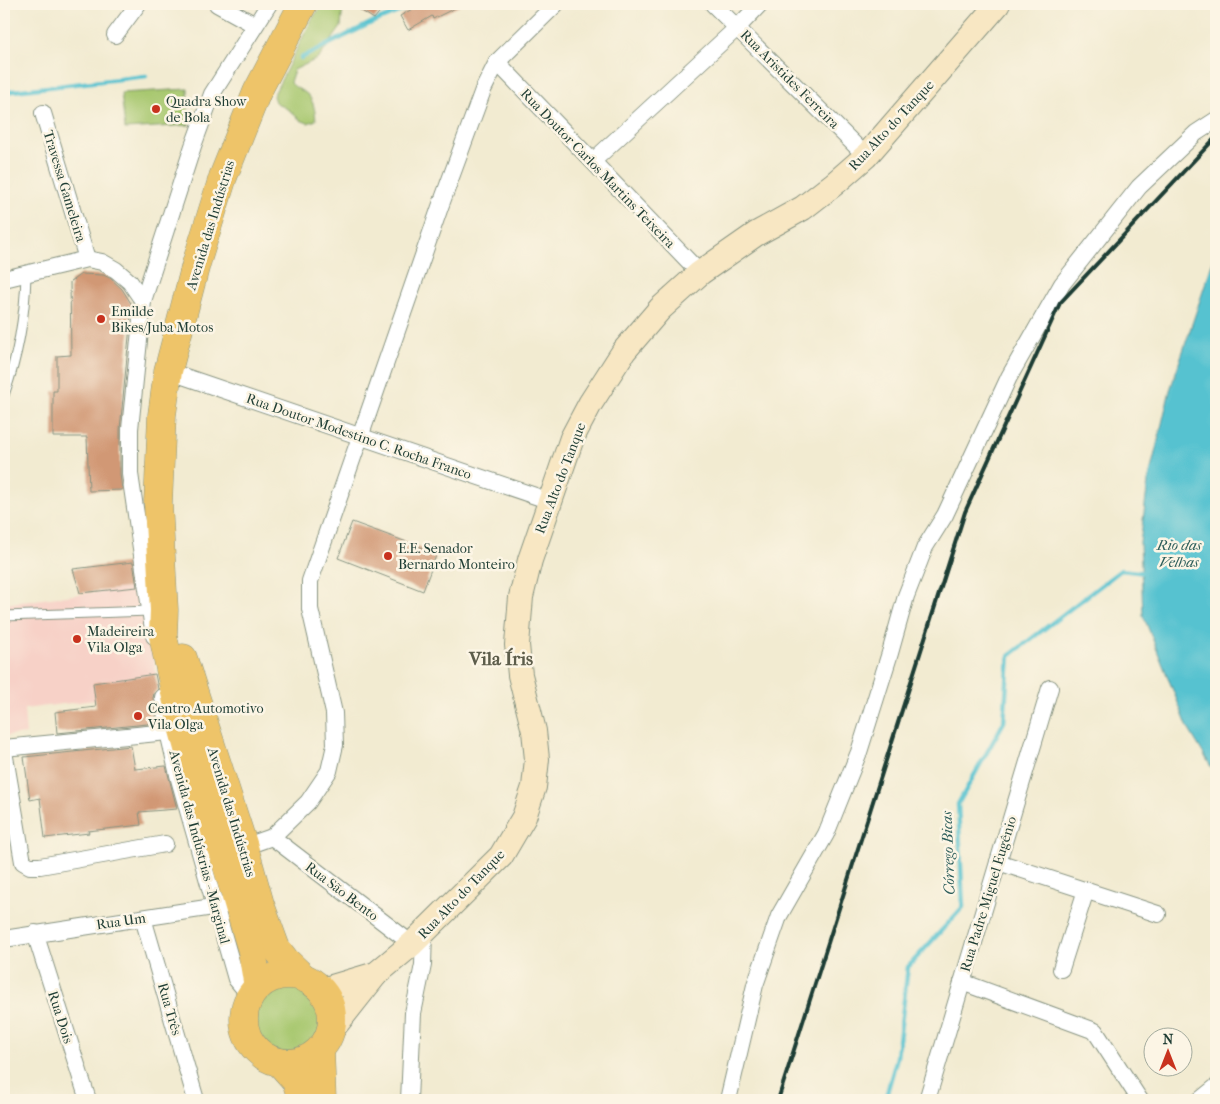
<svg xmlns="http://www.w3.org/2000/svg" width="1220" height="1104" viewBox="0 0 1220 1104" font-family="'IM FELL French Canon',serif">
  <rect width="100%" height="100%" fill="#fcf5e5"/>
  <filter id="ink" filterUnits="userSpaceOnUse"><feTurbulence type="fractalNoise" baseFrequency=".02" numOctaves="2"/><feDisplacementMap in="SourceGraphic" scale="10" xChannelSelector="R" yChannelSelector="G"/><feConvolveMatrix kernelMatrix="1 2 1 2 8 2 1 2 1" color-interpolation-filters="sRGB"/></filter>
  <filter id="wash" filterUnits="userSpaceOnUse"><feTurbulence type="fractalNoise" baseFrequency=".0096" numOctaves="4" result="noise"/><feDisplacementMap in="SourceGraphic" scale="20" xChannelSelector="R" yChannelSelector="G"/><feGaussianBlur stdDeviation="1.12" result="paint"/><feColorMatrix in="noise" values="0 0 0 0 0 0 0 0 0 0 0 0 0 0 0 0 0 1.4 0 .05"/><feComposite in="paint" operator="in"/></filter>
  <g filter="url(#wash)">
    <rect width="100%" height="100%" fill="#f2ebd1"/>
    <path fill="#f7d1c7" d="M143,586l13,88 -63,9 2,17 -71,9 2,25 -22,2v-132z"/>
    <g fill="#a8c870" stroke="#648252">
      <path d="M323,4h20l-2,23 -22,31 -25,12 -4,12c6,7 12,8 17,12 7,7 8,17 9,26l-8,3 -8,-3 -11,-10 -14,-8 -2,-6 39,-77z"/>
      <path d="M188,89l1,36 -64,4 -4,-36z"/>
      <circle cx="287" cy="1019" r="34"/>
    </g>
    <path fill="#57c2d0" stroke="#3b8082" d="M1216,252v523l-28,-47 -45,-113 -3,-72 8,-61 22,-92z"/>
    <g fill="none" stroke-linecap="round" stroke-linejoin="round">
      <g stroke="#57c2d0" stroke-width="4.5">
        <path d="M301,58l70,-35 47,-19"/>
        <path d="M4,92l142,-16"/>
        <path d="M885,1100l12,-43 11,-90 55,-60 -5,-103 46,-82 5,-66 112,-86 25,3"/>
      </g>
    </g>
    <g id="blocks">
      <g fill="#d19875">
        <path d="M351,4h35l-12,15z"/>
        <path d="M421,4h42l-30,15 -1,-3 -24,14 -8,-14z"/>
        <path d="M81,274l22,1 7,3 12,11 10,16 -12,124v45l2,16 -33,1 -2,-54h-34v-46h4v-35l14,-1 -1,-73z"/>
        <path d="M352,522l85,31 -14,38 -85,-33z"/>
        <path d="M133,562l4,25 -57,6 -7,-24z"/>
        <path d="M155,674l3,15 -4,4 -1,5 4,25 -100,10 -2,-21 41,-5 -3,-24z"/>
        <path d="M131,746l4,23 31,-3 11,43 -38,3 2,13 -53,6 1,2 -44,5 -5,-40 -10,2 -6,-43z"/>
      </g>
    </g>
  </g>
  <g filter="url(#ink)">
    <use href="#blocks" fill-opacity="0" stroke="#889482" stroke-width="1"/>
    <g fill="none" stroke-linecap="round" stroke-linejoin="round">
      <g stroke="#889482" stroke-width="11">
        <g id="service">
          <path d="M4,395c14,-39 21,-79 22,-120"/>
          <path d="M4,616l146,-5"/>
        </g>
      </g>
      <g stroke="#889482" stroke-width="18">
        <g id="minor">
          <path d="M217,4l38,21"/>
          <path d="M713,4l153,152"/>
          <path d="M115,35l23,-31"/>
          <path d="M497,62l203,211"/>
          <path d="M43,113l44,146"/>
          <path d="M593,161l145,-134 22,-23"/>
          <path d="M4,279l83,-20 15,3 14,8 14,12 13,19"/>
          <path d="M168,371l382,130"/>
          <path d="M154,636l-24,-162v-45l13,-128 50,-155 19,-52 57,-90"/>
          <path d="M163,697l5,35 11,47 57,200 14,17"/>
          <path d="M4,748l174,-17"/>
          <path d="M4,751l19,111 7,4h10l125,-22"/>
          <path d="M272,837l140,107"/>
          <path d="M244,847l28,-10 36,-35 21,-31 6,-26 -1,-32 -24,-104v-28l130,-374 43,-117 14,-28 59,-58"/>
          <path d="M998,862l160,52"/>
          <path d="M143,918l53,182"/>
          <path d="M35,933l53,167"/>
          <path d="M4,939l222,-34"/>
          <path d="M1061,969l25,-79"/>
          <path d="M962,982l133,49 45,69"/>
          <path d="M409,1100l4,-87 10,-48 1,-34"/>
          <path d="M728,1100l27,-115 24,-69 47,-82 33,-82 31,-99 16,-57 19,-49 20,-32 64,-138 53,-93 77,-97 57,-54 20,-13"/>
          <path d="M927,1100l123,-412"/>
          <path d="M1200,1100l16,-13"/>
        </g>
      </g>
      <g stroke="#889482" stroke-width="26">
        <g id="secondary">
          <path d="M322,990l54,-16"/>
          <path d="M331,1031l45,-57 36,-30 89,-88 23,-39 10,-30 3,-28 -3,-28 -14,-56 -3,-30 4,-48 9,-37 42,-122 18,-34 34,-53 36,-42 40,-36 56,-39 47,-26 31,-24 32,-28 132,-152"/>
        </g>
      </g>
      <g stroke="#889482" stroke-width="29">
        <g id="trunk">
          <path d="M183,658l61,189 16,57 16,44 10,13 18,17"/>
          <circle cx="288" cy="1019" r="44"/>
          <path d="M258,987l-6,-36 -28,-95 -29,-82 -12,-44 -20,-94 1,-26 -6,-106 4,-89 6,-44 28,-107 27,-87 34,-85 46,-88"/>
          <path d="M320,1049l2,51"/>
          <path d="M279,1062l17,19 6,19"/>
        </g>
      </g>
      <use href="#service" stroke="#fff" stroke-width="9"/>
      <use href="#minor" stroke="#fff" stroke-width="16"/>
      <use href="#secondary" stroke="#f8e7c3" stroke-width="24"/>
      <use href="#trunk" stroke="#eec469" stroke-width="28"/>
      <path stroke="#1f3d34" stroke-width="4" d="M778,1100l187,-588 95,-209 156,-166"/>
    </g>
  </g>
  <g fill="#c8321e" stroke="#fcf5e5" stroke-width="2">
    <circle cx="156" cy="109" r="5"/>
    <circle cx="101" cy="319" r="5"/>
    <circle cx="388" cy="556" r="5"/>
    <circle cx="77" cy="639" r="5"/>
    <circle cx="138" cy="716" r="5"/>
  </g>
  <g text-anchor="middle" stroke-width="5" stroke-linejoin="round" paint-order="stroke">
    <g font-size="14" fill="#1f3d34" stroke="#fcf5e5">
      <text transform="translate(790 79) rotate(45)" y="5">Rua Aristides Ferreira</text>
      <text transform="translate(891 125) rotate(-47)" y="5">Rua Alto do Tanque</text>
      <text transform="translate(598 168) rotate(46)" y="5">Rua Doutor Carlos Martins Teixeira</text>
      <text transform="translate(65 186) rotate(73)" y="5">Travessa Gameleira</text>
      <text transform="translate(210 225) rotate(-73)" y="5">Avenida das Indústrias</text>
      <text transform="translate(359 436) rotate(19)" y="5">Rua Doutor Modestino C. Rocha Franco</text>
      <text transform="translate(560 478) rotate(-69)" y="5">Rua Alto do Tanque</text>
      <text transform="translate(232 812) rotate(73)" y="5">Avenida das Indústrias</text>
      <text transform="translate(200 847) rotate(75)" y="5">Avenida das Indústrias - Marginal</text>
      <text transform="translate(342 891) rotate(37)" y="5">Rua São Bento</text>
      <text transform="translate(461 894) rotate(-46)" y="5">Rua Alto do Tanque</text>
      <text transform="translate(988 894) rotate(-73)" y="5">Rua Padre Miguel Eugênio</text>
      <text transform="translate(121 921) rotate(-8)" y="5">Rua Um</text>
      <text transform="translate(170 1009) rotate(74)" y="5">Rua Três</text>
      <text transform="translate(61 1017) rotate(72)" y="5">Rua Dois</text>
    </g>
    <g font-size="14" fill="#1f3d34" stroke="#fcf5e5" text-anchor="start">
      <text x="166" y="106">Quadra Show<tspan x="166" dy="16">de Bola</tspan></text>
      <text x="111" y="316">Emilde<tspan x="111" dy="16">Bikes/Juba Motos</tspan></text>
      <text x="398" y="553">E.E. Senador<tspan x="398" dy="16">Bernardo Monteiro</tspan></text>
      <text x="87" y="636">Madeireira<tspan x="87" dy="16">Vila Olga</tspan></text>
      <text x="148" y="713">Centro Automotivo<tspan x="148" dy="16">Vila Olga</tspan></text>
    </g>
    <g font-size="15" font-style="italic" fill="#2d5e5b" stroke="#fcf5e5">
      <text x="1179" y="550">Rio das<tspan x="1179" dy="17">Velhas</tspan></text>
      <text transform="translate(948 853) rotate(-92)" y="5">Córrego Bicas</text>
    </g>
    <g font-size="19" font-weight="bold" fill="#5d5d4b" stroke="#fcf5e5">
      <text x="501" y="665">Vila Íris</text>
    </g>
  </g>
  <rect width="1220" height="1104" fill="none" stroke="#fcf5e5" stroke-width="20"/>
  <g transform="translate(1168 1052)"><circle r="24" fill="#fcf5e5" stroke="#a4ab9e"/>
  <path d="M0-4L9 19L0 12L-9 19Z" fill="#c8321e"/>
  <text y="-8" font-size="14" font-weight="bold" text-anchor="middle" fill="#1f3d34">N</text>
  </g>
</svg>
